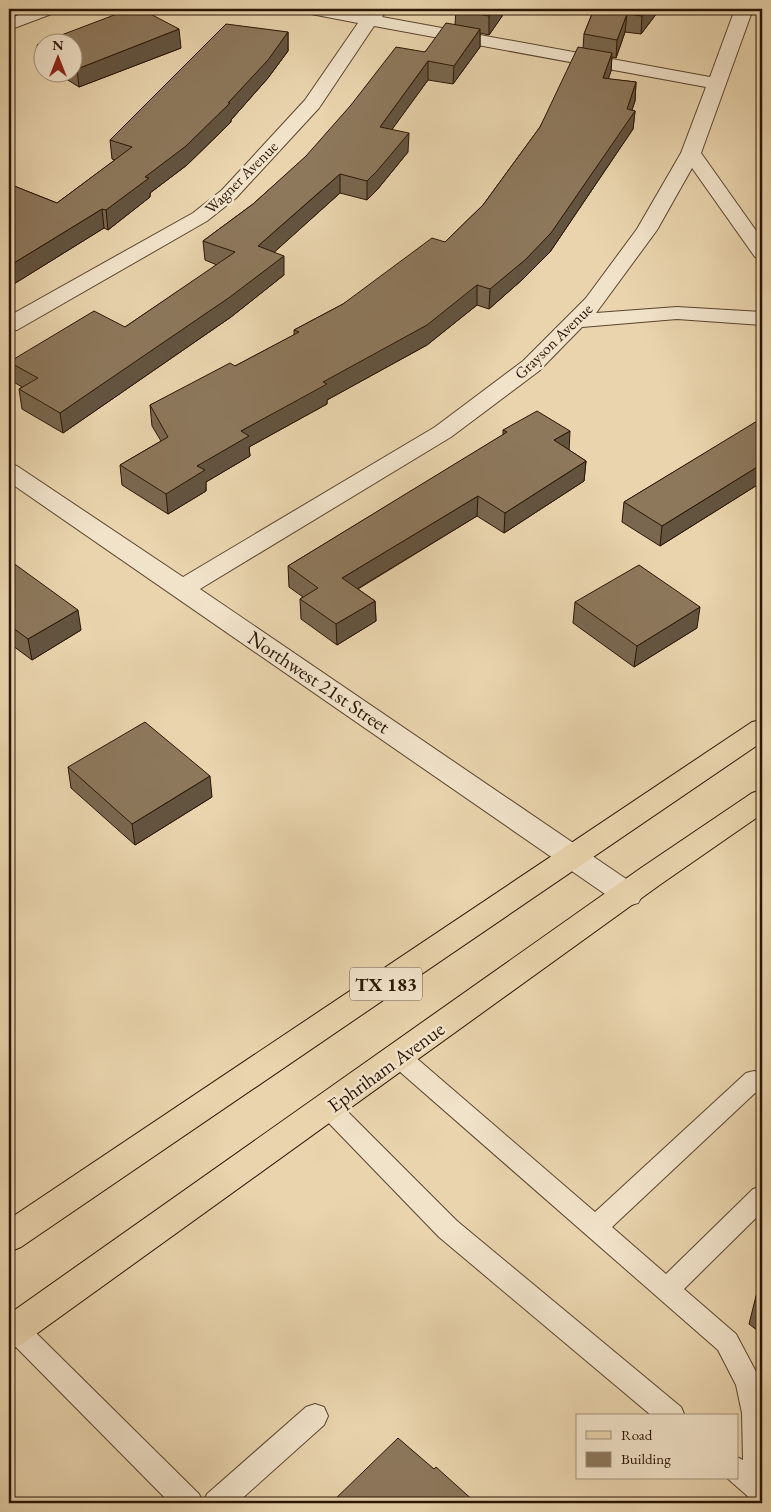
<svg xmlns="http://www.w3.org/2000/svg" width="771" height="1512" viewBox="0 0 771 1512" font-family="'EB Garamond',serif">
  <rect width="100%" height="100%" fill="#e9d4ad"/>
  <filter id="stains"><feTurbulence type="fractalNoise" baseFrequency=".004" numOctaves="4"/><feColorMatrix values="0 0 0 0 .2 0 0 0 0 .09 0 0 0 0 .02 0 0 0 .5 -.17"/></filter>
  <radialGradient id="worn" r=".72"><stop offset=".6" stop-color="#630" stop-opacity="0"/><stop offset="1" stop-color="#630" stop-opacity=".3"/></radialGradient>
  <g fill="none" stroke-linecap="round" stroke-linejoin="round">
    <g stroke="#5a452e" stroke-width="2">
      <g id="service">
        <path d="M399,1048l8,2 188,162 151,-139 8,-2 8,2v22l-7,-2 -143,134 54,47 87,-85 9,-3v26l-78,77 52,45 26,49v120l-10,-3 -25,-22h10v-21l6,3 -1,-47 -6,-28 -18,-35 -327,-286 -3,-7 3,-7z"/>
        <path d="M329,1098l8,3 120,120 224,186 4,9h-33l-213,-179 -118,-122 -4,-7 4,-7z"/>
        <path d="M15,1317l9,4 175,173 4,9h-33l-161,-163v-20z"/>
        <path d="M315,1404l9,3 4,9 -4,9 -87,78h-34l4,-9 99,-87z"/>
      </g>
    </g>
    <g stroke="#5a452e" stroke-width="2">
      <g id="minor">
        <path d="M33,9h24l-3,4 -45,17v-11z"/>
        <path d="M303,9h36l26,5 5,-5h18l-6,8 328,60 25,-68h18l-52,144 61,86v20l-7,-2 -63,-89 -35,62 -61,83 81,-6 85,5v13l-85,-6 -95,8 -43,44 -88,66 -251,152 438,298 5,8 -5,8 -10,3 -10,-3 -609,-421v-18l8,2 166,111 252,-150 88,-66 63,-63 51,-69 44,-76 25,-66 -332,-61 -55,82 -83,90 -29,23 -190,109 -8,1v-15l184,-103 29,-23 83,-90 53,-77 -52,-10z"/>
      </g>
    </g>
    <g stroke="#2a1504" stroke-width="2">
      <g id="primary">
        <path d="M762,720v22l-741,505 -12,5v-33l743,-497z"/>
        <path d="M762,790v24l-101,70 -640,461 -12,5v-36l632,-446 111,-75z"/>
      </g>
    </g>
    <use href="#service" fill="#f1e3ca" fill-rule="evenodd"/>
    <use href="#minor" fill="#f1e3ca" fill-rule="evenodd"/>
    <use href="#primary" fill="#e9d4ad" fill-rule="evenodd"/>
  </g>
  <g fill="#79674f" stroke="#2a1504">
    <path d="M457,9h50l-18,26 -9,-2v14l-27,37 -25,-4 -36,49 16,23 -31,38 -10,10 -27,-7 -66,59 10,23 -53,42 -168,116 -41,-24 -3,-20 3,-2 -10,-6 -3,-19 116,-35 92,-62 -12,-5 -2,-19 50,-37 202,-179 1,-15z"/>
    <path d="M594,9h66l-19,25 -16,-2 -9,26 -4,-1 -1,14 -3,8 28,3 -1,19 -3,9 3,1 -2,18 -83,123 -27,27 -34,30 -12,-4 -50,40 -100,55v4l-78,43 1,9 -44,26v9l-38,23 -46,-29 -2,-20 41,-24 -9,-15 -2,-21 85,-39 59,-31v-5l49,-26 102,-62 38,-37 57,-78 43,-79 1,-14z"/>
    <path d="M288,32v19l-20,27 -37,42v2l-44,43 -37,28v4l-42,33 -4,-2 -95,59v-103l48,19 58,-43 -3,-1 -2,-19z"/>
    <path d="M72,42l109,6 -102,39 -24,-15h17z"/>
    <path d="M42,43v22l-2,-2 -3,-18z"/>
    <path d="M762,106v58l-4,-33z"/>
    <path d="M762,413v69l-102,64 -38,-24 2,-20 136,-82 1,-6z"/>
    <path d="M503,430l66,20 17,11 -2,20 -80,52 -27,-17 -119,73 17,12 1,20 -39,24 -36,-26 -1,-20 3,-2 -14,-10 -1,-21 215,-131z"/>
    <path d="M9,560l72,70 -49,30 -23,-17z"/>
    <path d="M575,602l122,26 -63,39 -61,-44z"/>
    <path d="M68,767l144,30 -77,48 -64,-57z"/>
    <path d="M762,1287v47l-13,-10 8,-32z"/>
  </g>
  <g fill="#635440" stroke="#2a1504">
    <path d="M495,9h12l-18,26v-19z"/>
    <path d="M648,9h12l-19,25 1,-18z"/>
    <path d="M627,14l-2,18 -9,26 1,-18z"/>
    <path d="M179,29l2,19 -102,39 -2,-18z"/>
    <path d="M480,29v18l-27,37 1,-18z"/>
    <path d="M288,32v19l-20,27 -37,42v2l-44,43 -37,28v4l-42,33 -2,-20 122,-107z"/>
    <path d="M612,53l-1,18 -9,26 1,-19z"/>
    <path d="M428,61v19l-48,66v-19z"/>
    <path d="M636,82l-1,19 -7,20 7,-10 -2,18 -83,123 -27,27 -34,30 1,-20 137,-180z"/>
    <path d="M409,133l-1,19 -31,38 -10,10v-19z"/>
    <path d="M340,174v19l-81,73 -1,-20z"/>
    <path d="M102,209l2,19 -95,59v-21z"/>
    <path d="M284,256v19l-53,42 -168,116 -3,-20z"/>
    <path d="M477,285v20l-50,40 -100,55v4l-78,43 1,9 -44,26v9l-38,23 -2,-20 31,-28 44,-35 82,-49z"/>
    <path d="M570,431l-1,21 -15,-12z"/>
    <path d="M586,461l-2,20 -80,52 1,-20z"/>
    <path d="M762,464v18l-102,64 2,-20z"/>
    <path d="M478,496l-1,20 -135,82v-20z"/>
    <path d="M375,601l1,20 -39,24 -1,-21z"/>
    <path d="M700,607l-3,21 -63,39 3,-21z"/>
    <path d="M78,610l3,20 -49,30 -4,-21z"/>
    <path d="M210,776l2,21 -77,48 -3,-21z"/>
  </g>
  <g fill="#8d785c" stroke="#2a1504">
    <path d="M130,9h11l38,20 -102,40 -5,-3v-24h-29z"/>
    <path d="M457,9h38l-6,7 -33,-6z"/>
    <path d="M594,9h54l-6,7 -15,-2 -10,26 -33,-6z"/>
    <path d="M446,23l34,6 -26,37 -26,-5 -48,66 29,6 -32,38 -10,10 -27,-7 -82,72 26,10 -54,41 -170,116 -41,-24 19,-11 -29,-16 85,-51 31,16 110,-75 -32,-11 50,-37 53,-48 45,-51 45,-58 29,5z"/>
    <path d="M226,24l62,8 -20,28 -40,43h2l-44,43 -41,31 4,1 -43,32 -4,-1 -93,57v-82l48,19 75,-56 -22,-7z"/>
    <path d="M42,43v5l-5,-3z"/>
    <path d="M578,47l34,6 -9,25 33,4 -9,27 8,2 -84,122 -26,27 -35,29 -13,-4 -50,40 -104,57 4,2 -86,47 8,5 -52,30 8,4 -39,24 -46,-29 48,-28 -18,-32 80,-42 5,3 64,-34 -5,-2 49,-26 89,-66 13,4 38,-37 57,-78z"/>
    <path d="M762,106v18l-1,-12z"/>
    <path d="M537,411l33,20 -16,9 32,21 -81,52 -27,-17 -136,82 33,23 -39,23 -36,-25 18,-11 -30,-22 219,-134 -4,-2z"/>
    <path d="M762,418v46l-100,62 -38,-24z"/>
    <path d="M9,560l69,50 -50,29 -19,-14z"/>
    <path d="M639,565l61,42 -63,39 -62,-44z"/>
    <path d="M145,722l65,54 -78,48 -64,-57z"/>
    <path d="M762,1287v9l-5,-4z"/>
    <path d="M398,1438l36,31 2,-2 40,36h-145z"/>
  </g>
  <g text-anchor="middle" stroke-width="5" stroke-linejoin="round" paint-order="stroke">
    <g font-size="16" fill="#2a1504" stroke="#f1e3ca">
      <text transform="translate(241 177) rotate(-45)" y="6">Wagner Avenue</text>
      <text transform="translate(553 341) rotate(-44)" y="6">Grayson Avenue</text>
    </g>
    <rect fill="#f1e3ca" stroke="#66533f" stroke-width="1" x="350" y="967.5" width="72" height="33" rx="4"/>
    <g font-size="19" font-weight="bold" fill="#2a1504">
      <text x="386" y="991">TX 183</text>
    </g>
    <g font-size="20" fill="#2a1504" stroke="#f1e3ca">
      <text transform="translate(319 682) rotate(34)" y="7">Northwest 21st Street</text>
      <text transform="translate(386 1067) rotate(-36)" y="7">Ephriham Avenue</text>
    </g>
  </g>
  <rect width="771" height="1512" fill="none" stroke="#e9d4ad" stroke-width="30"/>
  <rect x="10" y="10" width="751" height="1492" fill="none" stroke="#2a1504" stroke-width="2.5"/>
  <rect x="15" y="15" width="741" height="1482" fill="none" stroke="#2a1504"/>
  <rect x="576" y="1414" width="162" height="65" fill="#f1e3ca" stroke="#a1917b"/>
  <rect x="586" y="1431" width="25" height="8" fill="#e9d4ad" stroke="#a1917b"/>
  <text x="621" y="1440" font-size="15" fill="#2a1504">Road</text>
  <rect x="586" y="1452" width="25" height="15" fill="#8d785c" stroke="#a1917b"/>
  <text x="621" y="1464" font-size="15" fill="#2a1504">Building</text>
  <g transform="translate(58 58)"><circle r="24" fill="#f1e3ca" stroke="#a1917b"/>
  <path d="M0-4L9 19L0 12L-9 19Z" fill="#8f2418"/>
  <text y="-8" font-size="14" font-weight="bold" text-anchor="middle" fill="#2a1504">N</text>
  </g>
  <rect width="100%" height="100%" filter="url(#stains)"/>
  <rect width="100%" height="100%" fill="url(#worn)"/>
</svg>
